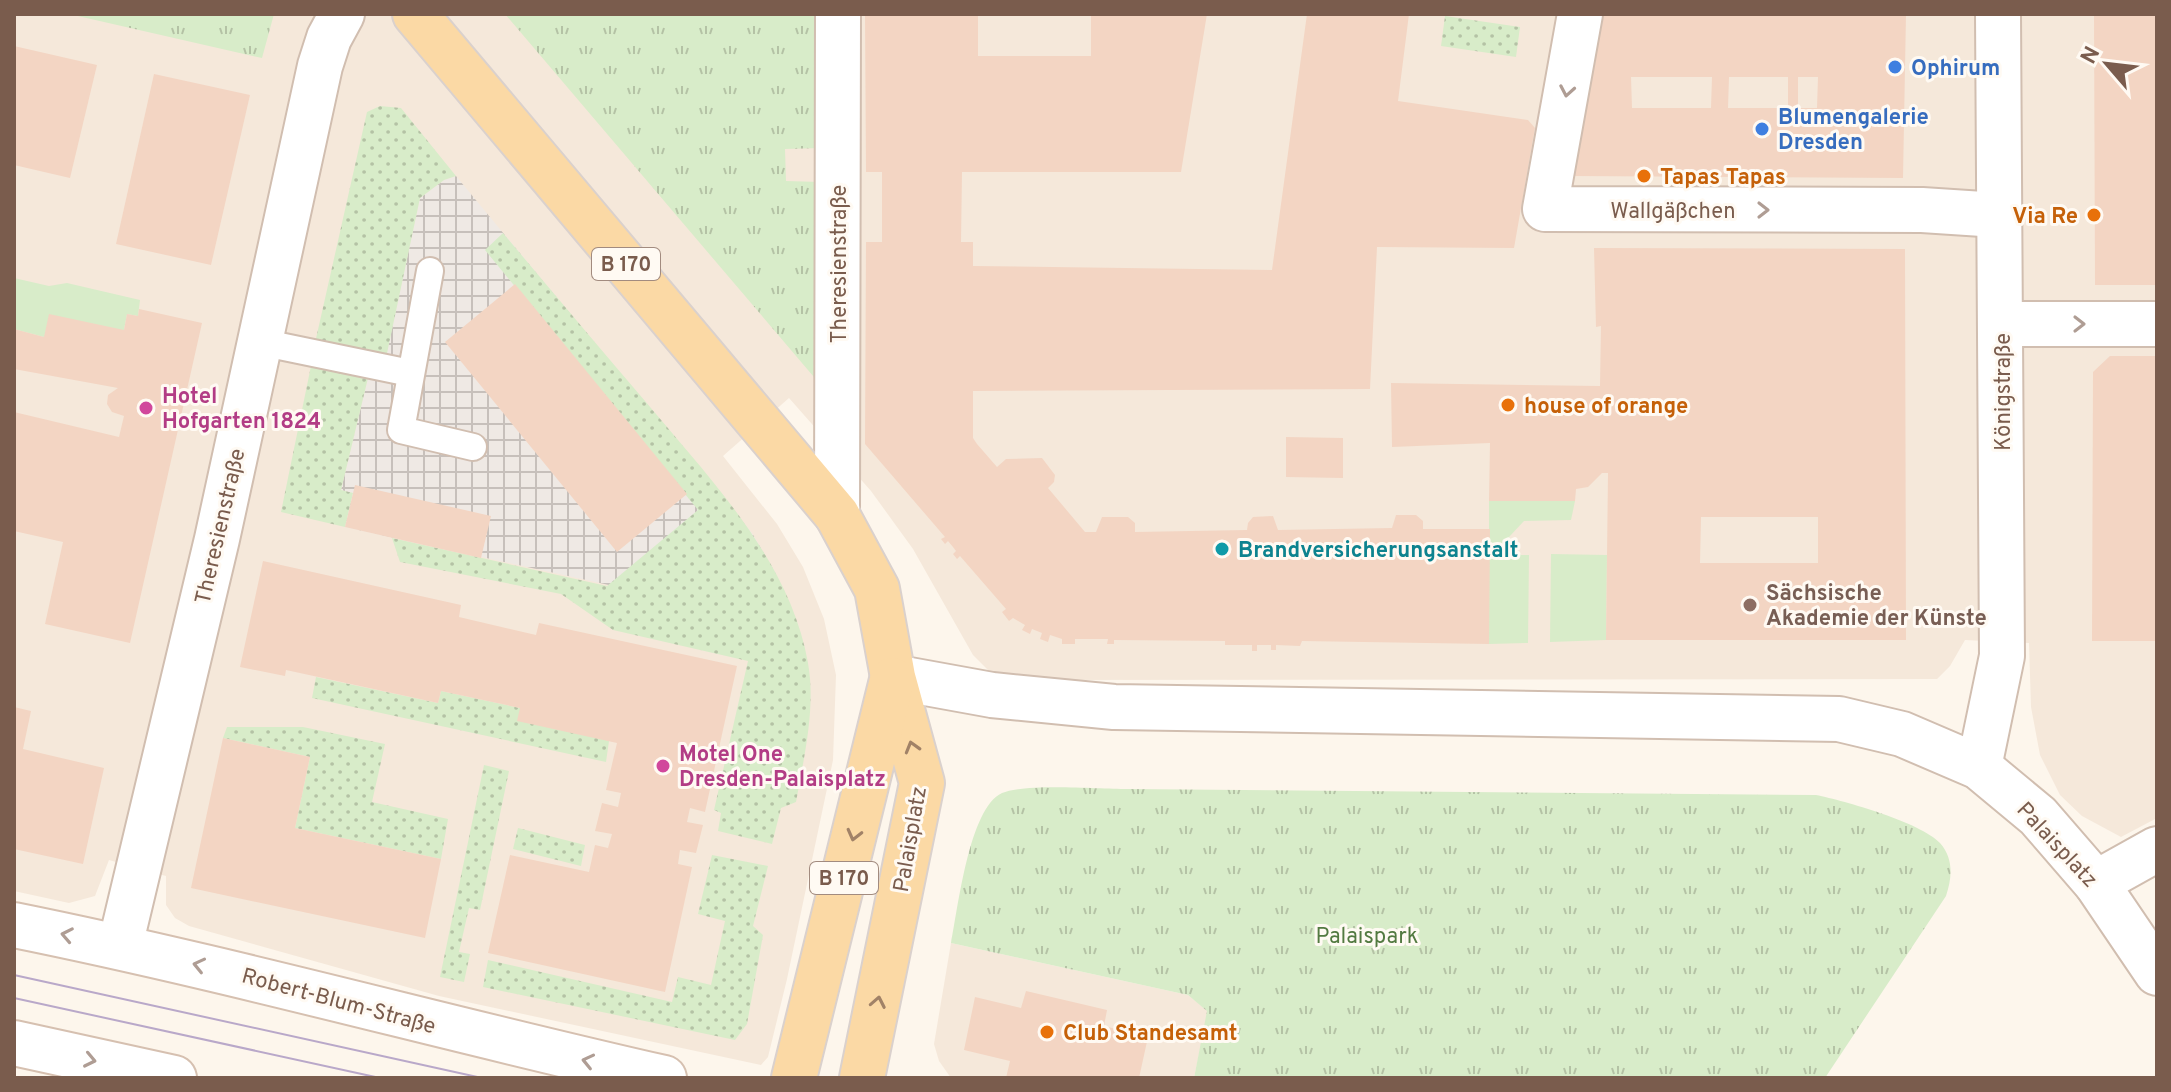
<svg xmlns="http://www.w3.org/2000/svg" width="2171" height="1092" viewBox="0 0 2171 1092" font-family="Overpass,sans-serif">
  <defs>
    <pattern id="industrial-grid" width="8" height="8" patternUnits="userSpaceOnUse" patternTransform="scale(2)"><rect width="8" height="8" fill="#efe9e4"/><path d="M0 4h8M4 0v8" fill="none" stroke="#c7c0bb"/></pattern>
    <pattern id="grass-dots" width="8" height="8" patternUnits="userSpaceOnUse" patternTransform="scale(2)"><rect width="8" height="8" fill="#d8ecc9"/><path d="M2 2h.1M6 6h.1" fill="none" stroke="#b4c2a5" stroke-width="1.8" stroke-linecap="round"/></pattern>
    <pattern id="park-tufts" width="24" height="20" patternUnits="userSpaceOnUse" patternTransform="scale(2)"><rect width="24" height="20" fill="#d8ecc9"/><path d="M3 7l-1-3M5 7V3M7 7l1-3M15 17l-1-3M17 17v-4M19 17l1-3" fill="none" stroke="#b4c2a5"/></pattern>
  </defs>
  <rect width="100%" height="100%" fill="#fdf6ec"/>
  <g fill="#f5e8da">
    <path d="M14,14h2143v804l-36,19 -39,-21 -22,-21 -20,-40 -9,-48 -2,-64 -64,-3 -15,26 -13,13 -918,1 -27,-6 -19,-19 -60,-106 -42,-58 -82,-93 -66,58 54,68 26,43 21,52 12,56 -3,85 -46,219 -19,78 -7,8 -322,-69 -250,-70 -14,-8 -9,-13v-29l-57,-16 -14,36 -26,7 -55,-12z"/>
    <path d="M951,943l237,52 20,16 -14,67h-243l-12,-17 -5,-17z"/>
  </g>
  <path fill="url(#industrial-grid)" d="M456,176l296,357 24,41 -22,43 -409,-90 8,-34 -12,-3 27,-112 13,2 39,-182 24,-18z"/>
  <g fill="url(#grass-dots)">
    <path d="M1445,16l75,11 -4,30 -75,-11z"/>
    <path d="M380,106l21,2 55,68 -12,4 -24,18 -34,160 -71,-15 52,-231z"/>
    <path d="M503,233c47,56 94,112 142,168 64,77 145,159 163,262 8,45 -4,94 -12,139l-15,6 -9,36 -54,-13 3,-18 -7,-3 34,-149 -135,-31 -52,-36 -161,-32 -8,-24 215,48 91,-76 -213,-260z"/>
    <path d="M311,366l57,12 -27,112 12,3 -8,34 -64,-15z"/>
    <path d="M316,677l122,26 3,-12 79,17 89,33 -3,21 -294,-64z"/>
    <path d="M227,727h76l82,17 -13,58 76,17 -7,40 -146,-31 15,-71 -87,-19z"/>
    <path d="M484,765l25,6 -29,139 -11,-2 -10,44 11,2 -6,28 -24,-5z"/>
    <path d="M518,828l67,17 -4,21 -68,-17z"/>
    <path d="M712,855l56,11 -15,60 10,9 -16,89 -12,16 -252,-53 5,-27 184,42 6,-25 33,8 14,-64 -27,-7z"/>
  </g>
  <g fill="url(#park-tufts)">
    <path d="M69,14h205l-12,44z"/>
    <path d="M505,14h315l2,134 -37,1 1,32 35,1 -2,201z"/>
    <path d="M1127,789l689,6c29,6 104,27 124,48 14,16 12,35 6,53l-121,182h-631l13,-67 -19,-16 -237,-52c7,-34 18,-135 51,-150 23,-10 97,-4 125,-4z"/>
  </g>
  <g fill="#d8ecc9">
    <path d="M14,278l35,8 18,-3 73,17 -2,16 -11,-2 -3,16 -80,7 -30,-8z"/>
    <path d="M1489,501h86l-4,19 -47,1 -15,16 12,18h8l-1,88 -39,1z"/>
    <path d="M1551,554l56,1 -1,85 -56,2z"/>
  </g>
  <g fill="#f3d5c3" fill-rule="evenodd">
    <path d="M865,14h113v42h113v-42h116l-26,158h-219l-1,70h12v24l299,4 35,-256h102l-11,87 130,19 7,8 -21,120 -137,-1 -7,142 -397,2v47l4,6 20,23 9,-8 36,-1 13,17 -1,7 -6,6 37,44h11l6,-15h26l7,6v9l112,-2 1,-7 5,-6 20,-1 5,14 114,-2 4,-13h20l7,6v8h67l-1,115 -187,-3 -2,5 -24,-1v5h-5v-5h-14v6h-5v-6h-27v-4l-111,-1v4h-7l1,-5h-33v5h-13v-5l-12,-4 -2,7 -8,-3 2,-6 -10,-4 -2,5 -8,-4 3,-5 -12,-7 -4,3 -7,-9 4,-3 -46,-53 -3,3 -4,-5 3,-3 -3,-4 -5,-6 -3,3 -4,-5 4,-2 -80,-93 1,-202h16v-70h-16z"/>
    <path d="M1589,14h317l-3,164 -333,-2zM1631,77h81l-1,31h-79zM1729,77h59v31h-60zM1798,77h20l-1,31h-19z"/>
    <path d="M2094,14h63v271h-62z"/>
    <path d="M14,46l83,19 -27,113 -56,-13z"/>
    <path d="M154,74l96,21 -39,170 -95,-21z"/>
    <path d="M1594,248l311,1 1,391h-300l2,-167h-6l-14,14 -12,2 -1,12h-86l1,-58 -98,4 -1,-64 209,3 1,-60 -5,1zM1701,517h117v46h-118z"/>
    <path d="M515,284l172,210 -70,58 -172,-210z"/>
    <path d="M139,309l63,14 -72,320 -85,-19 18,-82 -49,-11v-119l105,25 5,-21 -12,-4 -5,-8 1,-9 10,-7 -104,-19v-40l30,8 5,-23 75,16 3,-16 11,2z"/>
    <path d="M2110,356h47v285h-65l1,-269z"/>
    <path d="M1286,437l57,1v40l-57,-1z"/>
    <path d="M355,485l136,31 -10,42 -136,-31z"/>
    <path d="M263,561l198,44 -2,12 77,18 3,-12 198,43 -32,146 -15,-4 -3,14 16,3 -7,28 -16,-3 -2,14 14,3 -27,125 -177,-39 22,-98 79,17 6,-27 13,3 4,-14 -17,-3 7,-28 16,4 3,-14 -15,-3 11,-47 -100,-22 3,-13 -79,-17 -3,12 -152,-33 -1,6 -45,-9z"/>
    <path d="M14,707l17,4 -8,38 81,19 -21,96 -69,-15z"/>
    <path d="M223,738l87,19 -15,71 146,31 -16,79 -234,-50z"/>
    <path d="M1026,991l81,19 -3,16 44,11 -9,41h-133l4,-17 -46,-11 11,-53 46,11z"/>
  </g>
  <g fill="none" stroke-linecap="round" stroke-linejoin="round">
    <g stroke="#d1beb0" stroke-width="30">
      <g id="service">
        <path d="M430,271l-29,159 72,17"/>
        <path d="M260,342l150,31"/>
      </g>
    </g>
    <g stroke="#d1beb0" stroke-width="48">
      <g id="minor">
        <path d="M1580,14l-35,195 377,1 76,5"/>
        <path d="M2002,324h155"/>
        <path d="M837,515l1,-501"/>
        <path d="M893,677l99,18 122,12 725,12 63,15 77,33 59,49 58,67 61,90"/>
        <path d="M1979,767l23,-111 -4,-642"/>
        <path d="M2096,883l61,-34"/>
        <path d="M120,946l97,-407 103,-473 9,-28 13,-24"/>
      </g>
    </g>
    <g stroke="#d6c0b0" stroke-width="48">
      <g id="secondary">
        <path d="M14,925c218,44 433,104 650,153"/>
        <path d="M14,1043l160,35"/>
      </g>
    </g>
    <g stroke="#dad1cd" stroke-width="48">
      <g id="primary">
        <path d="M415,14l422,501 40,74 16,88 29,106 -60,295"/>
        <path d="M794,1078l98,-398"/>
      </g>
    </g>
    <use href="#service" stroke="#fff" stroke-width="26"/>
    <use href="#minor" stroke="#fff" stroke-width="44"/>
    <use href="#secondary" stroke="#fff" stroke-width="44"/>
    <use href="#primary" stroke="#fbd9a5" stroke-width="44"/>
    <g stroke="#b9a8c9" stroke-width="2">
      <path d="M14,975l468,103"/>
      <path d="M14,998l366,80"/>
    </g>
  </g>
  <defs><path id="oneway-chevron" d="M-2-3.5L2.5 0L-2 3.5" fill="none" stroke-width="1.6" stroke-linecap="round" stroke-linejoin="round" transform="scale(2)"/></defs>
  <g stroke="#af9d94">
    <use href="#oneway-chevron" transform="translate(1567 91) rotate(100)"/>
    <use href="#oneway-chevron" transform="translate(1763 210)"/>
    <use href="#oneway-chevron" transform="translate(2079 324)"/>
    <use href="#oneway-chevron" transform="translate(67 935) rotate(-169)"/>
    <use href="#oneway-chevron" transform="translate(199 965) rotate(-167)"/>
    <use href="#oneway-chevron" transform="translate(90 1060) rotate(12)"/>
    <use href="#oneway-chevron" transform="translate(588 1061) rotate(-167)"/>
  </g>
  <g stroke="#a18267">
    <use href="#oneway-chevron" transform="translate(912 747) rotate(-106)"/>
    <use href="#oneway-chevron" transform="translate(854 835) rotate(104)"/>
    <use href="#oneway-chevron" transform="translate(878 1002) rotate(-79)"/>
  </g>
  <g fill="#3f7fe0" stroke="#fffaf3" stroke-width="3">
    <circle cx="1895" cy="67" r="8"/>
    <circle cx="1762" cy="129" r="8"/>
  </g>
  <g fill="#e8710a" stroke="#fffaf3" stroke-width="3">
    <circle cx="1644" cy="176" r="8"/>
    <circle cx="2094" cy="215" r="8"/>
    <circle cx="1508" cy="405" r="8"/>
    <circle cx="1047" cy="1032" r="8"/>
  </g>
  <g fill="#d1479c" stroke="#fffaf3" stroke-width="3">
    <circle cx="146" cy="408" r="8"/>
    <circle cx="663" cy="766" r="8"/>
  </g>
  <circle fill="#0f9aa8" stroke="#fffaf3" stroke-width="3" cx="1222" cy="549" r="8"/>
  <circle fill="#8d6e63" stroke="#fffaf3" stroke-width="3" cx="1750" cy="605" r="8"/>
  <g text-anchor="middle" stroke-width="6" stroke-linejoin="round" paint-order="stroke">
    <g fill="#fffaf3" stroke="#a28b7f" stroke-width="2">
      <rect x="592" y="248" width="68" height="32" rx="6"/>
      <rect x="810" y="862" width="68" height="32" rx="6"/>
    </g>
    <g font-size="20" font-weight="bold" fill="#7a5c4d">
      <text x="626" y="271">B 170</text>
      <text x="844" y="885">B 170</text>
    </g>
    <g font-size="22" font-weight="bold" fill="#366cbe" stroke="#fffaf3" text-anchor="start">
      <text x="1911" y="75">Ophirum</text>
      <text x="1778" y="124">Blumengalerie<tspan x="1778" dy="25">Dresden</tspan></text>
    </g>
    <g font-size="22" font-weight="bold" fill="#c56008" stroke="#fffaf3" text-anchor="start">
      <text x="1660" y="184">Tapas Tapas</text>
      <text x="2078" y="223" text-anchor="end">Via Re</text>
      <text x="1524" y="413">house of orange</text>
      <text x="1063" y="1040">Club Standesamt</text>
    </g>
    <g font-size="22" fill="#7a5c4d" stroke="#fffaf3">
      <text x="1673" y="218">Wallgäßchen</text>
      <text transform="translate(838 264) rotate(-90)" y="8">Theresienstraße</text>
      <text transform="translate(2002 392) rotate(-90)" y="8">Königstraße</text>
      <text transform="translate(219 526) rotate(-77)" y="8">Theresienstraße</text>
      <text transform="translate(909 839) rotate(-80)" y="8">Palaisplatz</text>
      <text transform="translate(2058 844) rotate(47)" y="8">Palaisplatz</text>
      <text transform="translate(339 1000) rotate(15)" y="8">Robert-Blum-Straße</text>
    </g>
    <g font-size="22" font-weight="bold" fill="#b23c85" stroke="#fffaf3" text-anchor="start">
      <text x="162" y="403">Hotel<tspan x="162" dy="25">Hofgarten 1824</tspan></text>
      <text x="679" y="761">Motel One<tspan x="679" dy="25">Dresden-Palaisplatz</tspan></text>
    </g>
    <g font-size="22" font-weight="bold" fill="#0d838f" stroke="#fffaf3" text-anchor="start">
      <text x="1238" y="557">Brandversicherungsanstalt</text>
    </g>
    <g font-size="22" font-weight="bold" fill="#785e54" stroke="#fffaf3" text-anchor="start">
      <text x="1766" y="600">Sächsische<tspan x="1766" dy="25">Akademie der Künste</tspan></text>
    </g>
    <g font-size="22" fill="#537a41" stroke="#fffaf3">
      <text x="1367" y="943">Palaispark</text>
    </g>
  </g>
  <rect width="2171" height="1092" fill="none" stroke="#7a5c4d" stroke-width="32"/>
  <g transform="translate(2107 64) rotate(298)" stroke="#fffaf3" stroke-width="6" paint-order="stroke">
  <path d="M0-6L14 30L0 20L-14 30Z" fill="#7a5c4d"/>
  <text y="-12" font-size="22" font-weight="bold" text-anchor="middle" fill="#7a5c4d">N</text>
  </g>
</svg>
